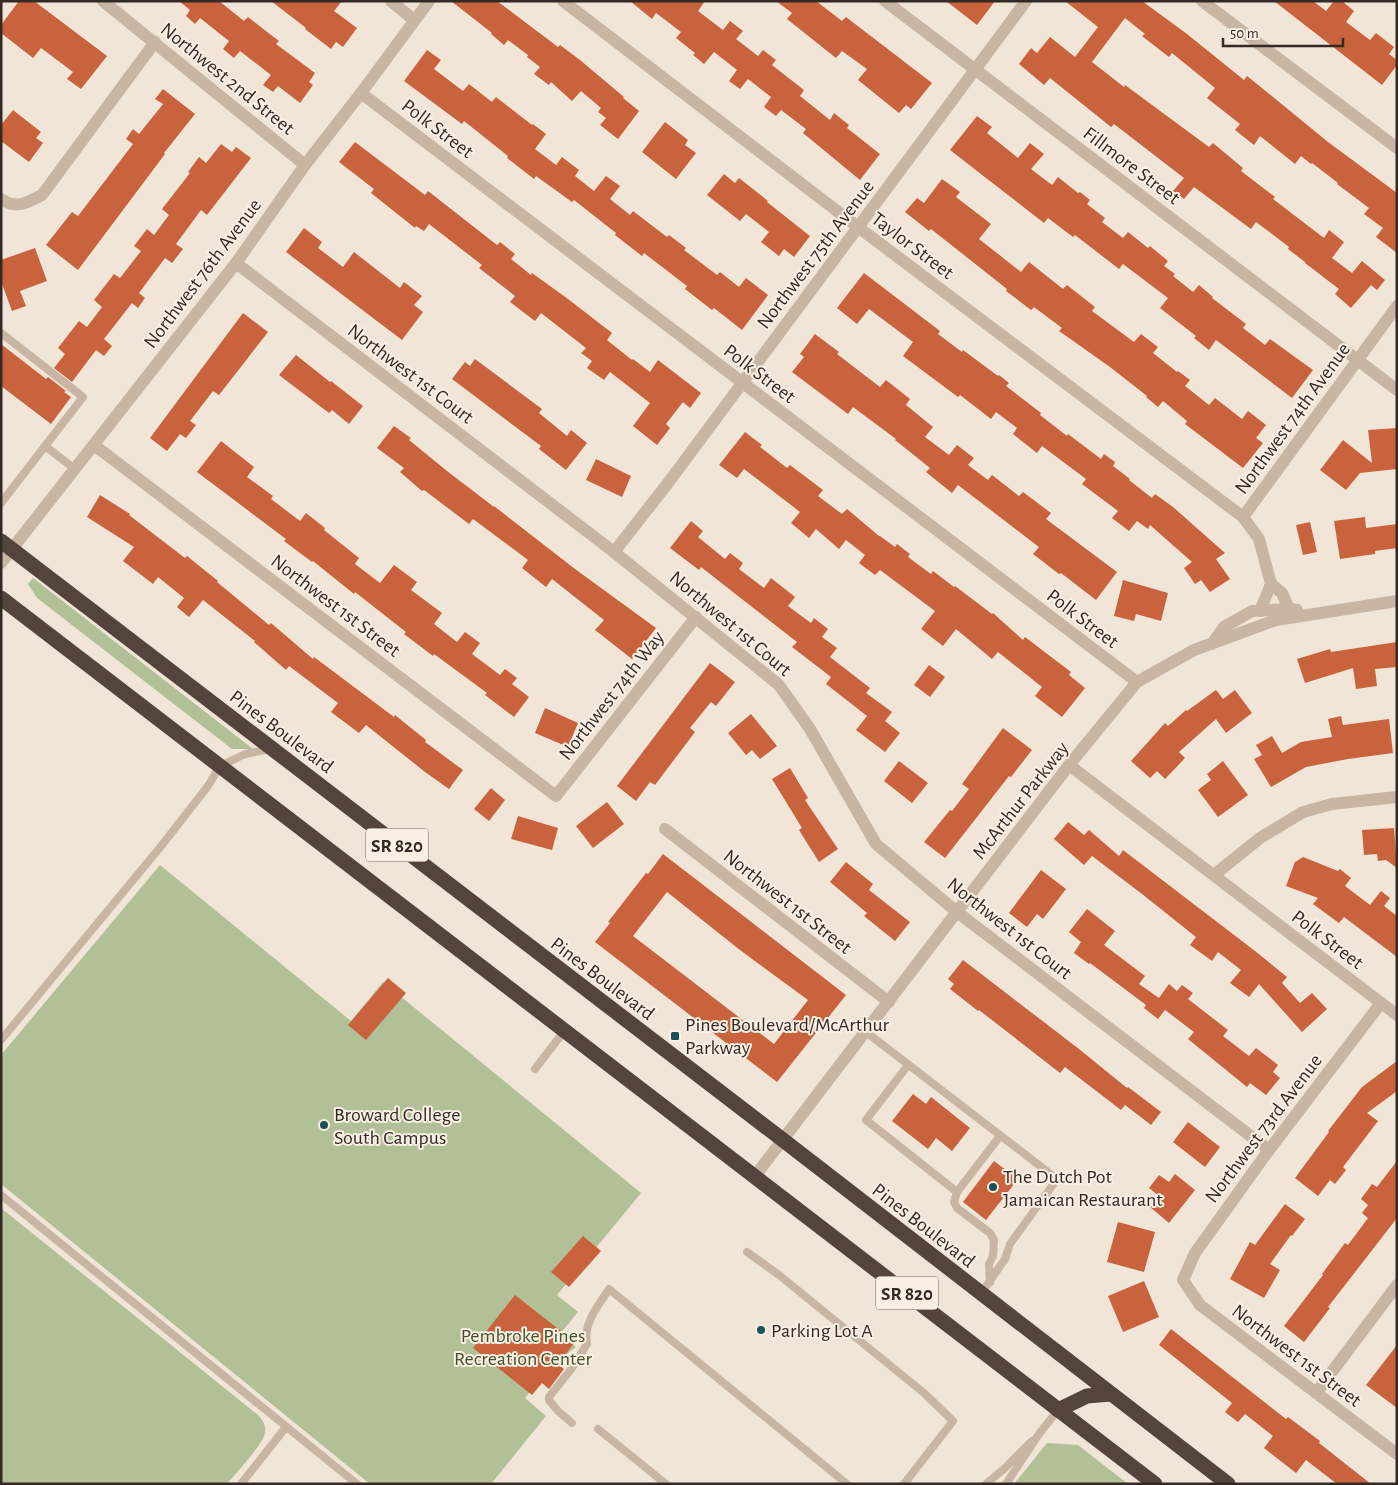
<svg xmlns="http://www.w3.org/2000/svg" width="1398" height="1485" viewBox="0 0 1398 1485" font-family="'Alegreya Sans',sans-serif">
  <rect width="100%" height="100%" fill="#f1e5d7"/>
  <g fill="#b1c097">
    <path d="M33,578l220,171h-21l-195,-151 -9,-14z"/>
    <path d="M160,865l191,156 32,-39 258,211 -84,102 21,17 -18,22 16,13 -26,20 -25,31 21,18 -55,68h-121l-369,-300v-129z"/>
    <path d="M1,1208l257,207c6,6 9,13 6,21 -3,10 -29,38 -37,48h-226z"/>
    <path d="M1047,1443l31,2 50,39h-114z"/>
  </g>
  <g fill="#c8633e" fill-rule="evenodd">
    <path d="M19,1h15l73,55 -26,33 -14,-10 6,-7 -32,-24 -8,10 -32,-25v-8z"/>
    <path d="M179,1h40l25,20 4,-4 31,24 -3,3 39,29 -6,9 4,3 -13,18 -22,-17 -5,6 -10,-7 8,-10 -31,-24 -6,7 -11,-9 6,-8 -29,-23 -5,6 -9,-8 4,-6z"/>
    <path d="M271,1h71l-8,10 23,17 -14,19 -7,-5 -5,7 -26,-20 1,-1z"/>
    <path d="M451,1h46l61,46 2,-2 20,15 44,37 -1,1 16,13 -21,28 -18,-14 6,-7 -8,-6 3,-4 -20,-17 -9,10 -21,-19 -2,3 -15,-11 6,-7 -13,-10 1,-2 -20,-15 -4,5 -13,-11 1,-1z"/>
    <path d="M630,1h75l-7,10 25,19 7,-9 13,10 -7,8 22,17 5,-6 13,10 -4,5 32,25 -4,6 30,24 4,-7 15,12 -2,3 33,26 -20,26 -57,-47 3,-4 -25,-19 -5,6 -12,-9 7,-10 -23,-18 -8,10 -11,-8 8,-11 -23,-18 -10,12 -11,-9 2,-2 -19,-15 5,-6 -25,-19 -4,6z"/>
    <path d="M776,1h40l26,20 4,-4 86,66 -21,26 -5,-4 -7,8 -41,-33 9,-11 -25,-18 -6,7 -49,-39 5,-6z"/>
    <path d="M946,1h49l-18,24z"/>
    <path d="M1065,1h77l45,33 57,46 3,-4 10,8 71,58 69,51v60l-21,-16 7,-9 -19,-14 5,-6 -32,-24 1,-1 -26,-20 -1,1 -10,-8 -6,8 -35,-28 -6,9 -19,-15 5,-6 -33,-26 8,-10 -43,-35 -3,4 -27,-21 3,-2 -20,-16 -33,44 32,25 1,-2 84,62 4,-4 30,25 -2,3 34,26 -2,2 51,39 5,-8 15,12 -12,16 20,15 10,-12 23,19 -8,10 -6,-5 -20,23 -16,-14 4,-5 -34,-26v-1l-17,-13 1,-2 -33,-25 -5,7 -57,-42 -10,12 -11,-8 11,-13 -70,-54 -3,3 -61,-49 -6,7 -25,-21 12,-16 6,5 13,-16 25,20 23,-30z"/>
    <path d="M1274,1h39l13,10 8,-10h8l12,10 -8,11 24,18 6,-7 18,14 -5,7 8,6v5l-15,20z"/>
    <path d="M427,50l14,10 -7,9 29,22 6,-7 23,18 4,-5 36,28 1,-1 13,10 -11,15 21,16 6,-8 17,13 -4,6 19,15 12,-15 14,10 -10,13 20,16 3,-4 34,26 2,-2 17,13 -2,2 33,25 3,-3 19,15 7,-9 22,17 -26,35 -28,-22 -2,2 -27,-21 2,-3 -43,-33 -2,3 -27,-21 1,-2 -42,-33 -2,2 -36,-26 -2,3 -27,-21 1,-2 -44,-35 -2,3 -58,-43z"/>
    <path d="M163,89l32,25 -31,39 1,1 -87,116 -32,-25 26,-33 6,4 23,-30 32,-42 -7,-5 7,-10 6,5 24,-30 -8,-5z"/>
    <path d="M13,110l28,22 -5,6 7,5 -14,19 -28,-21v-16z"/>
    <path d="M977,116l15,11 -5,6 31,25 12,-15 14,11 -13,15 21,16 6,-8 20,16 2,-1 10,8 -3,4 18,14 -3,4 21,16 5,-6 20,16 2,-2 18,15 -4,5 11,8 -2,2 20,16 6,-7 14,12 -1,1 34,26 -3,4 22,17 5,-6 43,31 -21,28 -76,-58 -7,10 -15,-12 2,-2 -36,-28 8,-10 -45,-34 -4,5 -44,-34 -2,2 -25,-19 -4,5 -94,-73z"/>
    <path d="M665,122l23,18 -3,5 11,8 -20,26 -34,-27z"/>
    <path d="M355,142l70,53 3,-4 69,54 3,-3 15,12 -4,5 20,16 1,-2 36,26 44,34 -5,7 25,20 1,-1 17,13 8,-12 43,33 -11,15 -7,-6 -17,22 4,4 -13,17 -24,-19 17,-23 -40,-31 -6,8 -17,-12 5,-7 -11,-8 5,-5 -45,-35 -6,8 -25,-19 5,-6 -36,-28 3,-3 -53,-41 -5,7 -8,-5 -1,2 -44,-35 3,-4 -35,-27z"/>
    <path d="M221,144l11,8 4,-5 15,11 -44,57 -6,-5 -25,34 7,5 -11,14 -7,-5 -26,35 6,5 -7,10 -6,-5 -28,36 8,7 -8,10 -8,-6 -24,32 -18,-14 11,-14 -7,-6 21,-27 8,6 15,-20 -8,-7 20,-26 6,4 21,-27 -7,-5 13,-17 7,6 15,-20 -7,-6 28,-36 -2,-1 11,-15 7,6z"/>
    <path d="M724,174l11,9 4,-5 29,23 -1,1 43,34 -16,21 -10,-8 -5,7 -18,-14 8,-10 -23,-18 -6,7 -33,-26z"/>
    <path d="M942,179l18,13 -4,5 35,27 -12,15 42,33 8,-10 34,27 4,-4 28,22 -3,4 42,31 7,-8 17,13 -5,6 24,19 1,-1 12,9 -5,6 24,19 6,-7 27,21 6,-8 18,14 -10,13 7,5 -20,25 -58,-44 2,-3 -24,-20 -5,6 -12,-10 1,-1 -37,-29 -51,-36 3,-3 -28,-21 -3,3 -25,-19 1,-2 -76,-60 -2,2 -24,-19 12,-14 7,5z"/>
    <path d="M304,228l18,14 -4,6 25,19 11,-15 46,36 4,-6 18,14 -8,9 9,7 -21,28 -116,-88z"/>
    <path d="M35,248l12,33 -27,10 6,15 -14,5 -11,-30v-21z"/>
    <path d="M864,273l76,58 -2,3 24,18 1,-2 35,26 1,-1 10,8 -3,3 35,27 -1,2 27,21 1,-2 33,25 3,-5 11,8 -2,4 17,13 -1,1 23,18 3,-4 18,13 52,46 -9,6 14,20 -20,13 -9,-12 -6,4 -11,-16 8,-6 -42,-37 -2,4 -11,-8 -8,10 -17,-13 6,-7 -36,-27 4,-5 -44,-33 -5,7 -24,-19 4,-6 -21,-16 -5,7 -31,-24 -2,2 -55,-41 10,-14 -44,-33 -12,15 -20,-16z"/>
    <path d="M243,313l25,19 -49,63 -6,-4 -23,30 6,4 -10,13 -6,-4 -13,17 -17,-13z"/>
    <path d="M815,334l24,18 -2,2 43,33 6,-7 24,19 -4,6 27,22 -8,10 24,18 8,-10 17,13 -6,7 20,15 4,-5 27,21 4,-4 28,21 -5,6 71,53 -21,28 -35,-27 -2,1 -26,-20 6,-7 -81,-62 -6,8 -26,-21 4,-4 -35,-28 1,-1 -43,-32 -5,7 -56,-42 12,-15 -4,-3z"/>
    <path d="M1,344l45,35 2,-2 18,14 -2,1 7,5 -20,27 -50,-38z"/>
    <path d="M296,355l34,27 1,-1 32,25 -14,18 -17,-14 -3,3 -50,-38z"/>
    <path d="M475,359l67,50 -3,4 28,23 4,-6 16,13 -21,27 -27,-21 2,-3 -89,-67 13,-17 5,4z"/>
    <path d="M394,426l17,12 -2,2 38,31 47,36v-1l81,63 81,59 -24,31 -37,-29 9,-10 -52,-41 -6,8 -24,-19 6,-8 -55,-41 -4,5 -45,-34 -2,1 -22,-19 4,-4 -27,-20z"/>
    <path d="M1397,428v41l-37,4 -14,17 -26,-20 23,-30 29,23 -4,-33z"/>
    <path d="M745,432l17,13 -2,2 27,21 3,-3 33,25 -5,6 24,18 5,-5 32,27h1l15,11 2,-3 13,10 -2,3 23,17 2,-3 21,16 1,-1 37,28 1,-1 30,27 2,-3 46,35 -2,3 16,13 -23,29 -27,-21 7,-9 -44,-35 -6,7 -36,-30 -13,17 -22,-17 14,-18 -55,-41 -5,5 -16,-12 6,-8 -19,-15 -7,9 -23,-20 -7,9 -18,-15 9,-11 -9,-7 -47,-36 -7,9 -18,-13z"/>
    <path d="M221,441l33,26 -7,10 26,19 -2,3 29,22 6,-8 19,15 -1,2 35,28 -4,6 25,19 14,-18 23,17 -6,8 31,23 -8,11 23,18 8,-10 15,11 -8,11 28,21 5,-6 12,9 -5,6 17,13 -15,20 -29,-22 2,-2 -53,-39 -1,2 -29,-22 2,-2 -51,-40 -1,2 -41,-33 -1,1 -28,-21 2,-2 -89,-67z"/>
    <path d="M596,459l35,17 -9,21 -36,-17z"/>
    <path d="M100,495l30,19 -1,1 56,43 2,-2 31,25 -1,1 52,43 2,-2 42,36 1,-2 80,60 1,-2 31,25 -1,2 38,28 -14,19 -24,-17 -59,-47 -7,8 -28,-21 7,-9 -49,-37 -3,4 -32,-28 1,-1 -52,-41 -14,17 -12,-10 7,-9 -26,-21 -5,7 -30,-23 11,-14 -47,-30z"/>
    <path d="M1365,517l1,11 31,-4v24l-22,3v3l-35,5 -6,-38z"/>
    <path d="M691,521l12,10 -5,6 27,22 5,-6 13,10 -4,6 25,19 7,-10 24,19 -7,9 23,17 3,-5 14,11 -6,8 15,11 -7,9 40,31 -4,5 26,19 -7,9 15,12 -15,19 -29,-22 11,-14 -41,-32 5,-7 -39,-30 5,-5 -96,-75 -2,3 -29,-22z"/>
    <path d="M1310,522l7,30 -14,3 -7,-30z"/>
    <path d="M1123,580l45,13 -7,28 -25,-7 -2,7 -20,-5z"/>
    <path d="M1397,642v25l-22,2 2,17 -21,3 -3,-21 -48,15 -8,-24 33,-10 1,3z"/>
    <path d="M710,663l25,19 -19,24 -5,-4 -21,26 5,4 -40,53 -5,-3 -14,19 -19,-15z"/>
    <path d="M929,665l16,12 -15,20 -16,-12z"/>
    <path d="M1216,690l7,9 12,-9 17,23 -26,20 -10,-14 -37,33 6,6 -20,21 -8,-8 -7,7 -19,-17 34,-38 3,3 18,-16 1,1z"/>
    <path d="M545,708l33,15 -10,24 -33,-14z"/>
    <path d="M751,714l26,32 -17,13 -8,-9 -6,5 -18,-22z"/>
    <path d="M1341,716l2,9 46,-6 4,34 -45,6 -42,8 -35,20 -17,-28 8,-4 -6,-10 16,-9 10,17 19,-11 31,-5 -4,-18z"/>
    <path d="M1003,728l29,22 -21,27 -2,-1 -64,82 -21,-16 26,-32 2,1 17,-22 -7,-5z"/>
    <path d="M899,761l29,22 -16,20 -28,-22z"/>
    <path d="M1223,761l25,34 -30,22 -20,-27 13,-10 -4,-6z"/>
    <path d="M790,768l18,30 -3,2 33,49 -19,13 -20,-32 3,-2 -30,-49z"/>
    <path d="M491,788l14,12 -16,21 -15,-12z"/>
    <path d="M607,802l17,22 -31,24 -17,-22z"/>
    <path d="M518,816l40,12 -6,22 -41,-11z"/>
    <path d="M1068,822l16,13 5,-5 30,26 4,-6 132,101 32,26 -5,6 18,20 12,-10 15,16 -25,23 -43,-48 -10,13 -19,-14 11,-13 -23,-18 -6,9 -22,-16 6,-8 -54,-43 -50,-38 -8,9 -30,-26z"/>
    <path d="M1394,828l3,40 -11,-8 -8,1 -1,-7 -13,1 -2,-25z"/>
    <path d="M663,854l183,141 -69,87 -182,-140 15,-19 -2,-1 38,-49 2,1zM667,892l73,58 68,50 -34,44 -141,-108z"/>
    <path d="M1303,857l35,14 2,-2 11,9 -6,8 25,19 11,-14 9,7 -6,8 13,10v41l-53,-40 -5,6 -26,-19 5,-6 -32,-12 9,-24z"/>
    <path d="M846,862l27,22 -4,6 41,32 -15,19 -31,-25 3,-3 -37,-31z"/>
    <path d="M1041,870l25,19 -23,30 -6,-5 -10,13 -18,-14z"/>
    <path d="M1087,909l28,22 -11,14 41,31 -6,8 20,14 10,-14 8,7 5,-6 11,8 -5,6 40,31 -5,6 26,20 7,-8 22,17 -5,7 7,6 -14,17 -16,-12 -3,4 -59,-48 6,-7 -29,-22 -7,9 -14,-11 2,-3 -56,-42 -1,1 -15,-11 7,-11 -12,-10z"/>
    <path d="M963,960l116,89 48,39 1,-1 33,25 -10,13 -26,-20 -4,5 -56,-43 -5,6 -81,-63 -1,1 -28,-22 4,-5 -6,-5z"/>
    <path d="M388,978l18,15 -40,47 -18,-15z"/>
    <path d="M1397,1061v30l-30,22 11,8 -35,46 3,3 -11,14 -5,-4 -12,16 -23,-18 34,-46 -1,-1 34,-44z"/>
    <path d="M913,1094l13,10 5,-7 39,31 -18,23 -16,-13 -8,11 -36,-28z"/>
    <path d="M1188,1122l32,25 -15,20 -32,-25z"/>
    <path d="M994,1161l24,18 -32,41 -23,-18z"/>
    <path d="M1397,1161v57l-69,89 2,1 -26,34 -20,-16 39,-51 -1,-1 23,-31 3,2 20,-27 -6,-5 6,-8 -7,-6 11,-15 5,3z"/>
    <path d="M1175,1174l20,16 -26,33 -19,-16 9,-11 -10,-8 10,-13 10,7z"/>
    <path d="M1285,1204l20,15 -13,17 -1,-1 -21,29 10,6 -16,28 -34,-19 20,-37 5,3z"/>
    <path d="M1118,1222l37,10 -11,40 -37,-10z"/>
    <path d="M583,1236l18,15 -32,36 -18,-15z"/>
    <path d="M1144,1281l15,36 -36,15 -15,-36z"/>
    <path d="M515,1295l60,47 -17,22 6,5 -15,20 -7,-6 -10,12 -59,-47z"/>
    <path d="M1171,1329l115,90 2,-2 32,24 -1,2 52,41h-34l-31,-24 -10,13 -32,-25 9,-12 -28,-22 -7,8 -13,-10 7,-9 -73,-58z"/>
    <path d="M1397,1345v63l-31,-23z"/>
  </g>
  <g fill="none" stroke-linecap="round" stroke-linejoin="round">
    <g stroke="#c9b5a3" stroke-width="8">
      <path d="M1,333l82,64 -82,106"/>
      <path d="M45,446l30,23"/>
      <path d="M866,1032l191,147 -47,65 -5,15 -24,35"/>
      <path d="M1,1040l161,-195 46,-59 12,-20 25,-12 26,-5"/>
      <path d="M908,1065l-42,55 91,72"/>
      <path d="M535,1069l30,-39"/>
      <path d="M1,1195l356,289"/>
      <path d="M747,1252l32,23 145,118 29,28 -49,63"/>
      <path d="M990,1282l-1,-18 4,-8 1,-16 -4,-7 -33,-25 -3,-6 3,-10 43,-56"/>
      <path d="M572,1423l-14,-12 -9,-11v-3l23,-29 15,-24c-4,-21 11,-38 22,-55l238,195"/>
      <path d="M598,1429l68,55"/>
      <path d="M241,1484l45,-57"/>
      <path d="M986,1484l19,-16 27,-27"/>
      <path d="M1006,1484l33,-50 19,-24"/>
    </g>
    <g stroke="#c9b5a3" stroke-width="12">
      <path d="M103,1l202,164"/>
      <path d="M391,1l23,19"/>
      <path d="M563,1l295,226 385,290"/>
      <path d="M885,1l512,389"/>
      <path d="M1202,1l195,147"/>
      <path d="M361,93l776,589"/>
      <path d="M1,199c15,11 27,3 41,-4l113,-153"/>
      <path d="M236,263l378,289 165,133 31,44 66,115 81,68 312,238"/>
      <path d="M94,445l462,351 140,-179"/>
      <path d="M614,552l54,-69 358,-482"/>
      <path d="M1,563l235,-300 69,-98 56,-72 68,-92"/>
      <path d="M1271,584l11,9 10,23"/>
      <path d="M1260,611l11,-27 -12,-45 -16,-22 154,-211"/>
      <path d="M1212,644l12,-17 28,-16 38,-2 7,1"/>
      <path d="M1069,765l328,250"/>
      <path d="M665,829l224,173"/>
      <path d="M1214,875l46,-37 43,-26 29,-8 65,-7"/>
      <path d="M1381,1003l-112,147 -74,103 -12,27 17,25 197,149"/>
      <path d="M755,1176l314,-411 68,-83 57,-32 82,-30 121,-19"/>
      <path d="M1316,1393l81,-108"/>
    </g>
    <g stroke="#55443c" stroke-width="15">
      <path d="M1,541l782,599 445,344"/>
      <path d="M1,598l1154,886"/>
      <path d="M1058,1410l29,-14 24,-2"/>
    </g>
  </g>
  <g fill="#1b5056" stroke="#f9f0e3" stroke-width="2">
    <rect x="670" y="1031" width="10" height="10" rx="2.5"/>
    <circle cx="324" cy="1125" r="5"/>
    <circle cx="993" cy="1187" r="5"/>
    <circle cx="761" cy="1330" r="5"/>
  </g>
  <g text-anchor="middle" stroke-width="4" stroke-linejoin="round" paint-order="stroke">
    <g fill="#f9f0e3" stroke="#6f655e" stroke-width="1">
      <rect x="366" y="828.5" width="62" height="33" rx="4"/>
      <rect x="876" y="1276.5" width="62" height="33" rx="4"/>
    </g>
    <g font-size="19" font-weight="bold" fill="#342a25">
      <text x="397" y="852">SR 820</text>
      <text x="907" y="1300">SR 820</text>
    </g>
    <g font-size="20" fill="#342a25" stroke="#f9f0e3">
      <text transform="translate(228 78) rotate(39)" y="7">Northwest 2nd Street</text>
      <text transform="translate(438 128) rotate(37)" y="7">Polk Street</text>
      <text transform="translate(1132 165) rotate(37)" y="7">Fillmore Street</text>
      <text transform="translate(913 245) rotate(37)" y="7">Taylor Street</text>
      <text transform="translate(815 254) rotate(-53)" y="7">Northwest 75th Avenue</text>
      <text transform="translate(202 273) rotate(-53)" y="7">Northwest 76th Avenue</text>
      <text transform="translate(411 373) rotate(37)" y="7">Northwest 1st Court</text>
      <text transform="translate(760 373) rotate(37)" y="7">Polk Street</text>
      <text transform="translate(1292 418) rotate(-54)" y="7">Northwest 74th Avenue</text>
      <text transform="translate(336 605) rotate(37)" y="7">Northwest 1st Street</text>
      <text transform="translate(1083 618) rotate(37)" y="7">Polk Street</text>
      <text transform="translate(731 623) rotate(40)" y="7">Northwest 1st Court</text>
      <text transform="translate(611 695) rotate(-52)" y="7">Northwest 74th Way</text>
      <text transform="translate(282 731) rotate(37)" y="7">Pines Boulevard</text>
      <text transform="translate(1020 800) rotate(-52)" y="7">McArthur Parkway</text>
      <text transform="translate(788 901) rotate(38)" y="7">Northwest 1st Street</text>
      <text transform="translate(1010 928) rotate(38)" y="7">Northwest 1st Court</text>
      <text transform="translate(1328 939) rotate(37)" y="7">Polk Street</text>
      <text transform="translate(603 978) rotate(37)" y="7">Pines Boulevard</text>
      <text transform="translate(1263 1128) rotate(-53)" y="7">Northwest 73rd Avenue</text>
      <text transform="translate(924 1225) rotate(38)" y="7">Pines Boulevard</text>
      <text transform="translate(1297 1355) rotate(37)" y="7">Northwest 1st Street</text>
    </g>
    <g font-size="20" fill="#342a25" stroke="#f9f0e3" text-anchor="start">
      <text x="685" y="1031">Pines Boulevard/McArthur<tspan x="685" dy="23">Parkway</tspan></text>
      <text x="334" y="1121">Broward College<tspan x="334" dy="23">South Campus</tspan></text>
      <text x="1003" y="1183">The Dutch Pot<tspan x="1003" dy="23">Jamaican Restaurant</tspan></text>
      <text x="771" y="1337">Parking Lot A</text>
    </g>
    <g font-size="20" fill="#425229" stroke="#f9f0e3">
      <text x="523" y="1342">Pembroke Pines<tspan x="523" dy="23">Recreation Center</tspan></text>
    </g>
  </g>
  <rect width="1398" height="1485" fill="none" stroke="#342a25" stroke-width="5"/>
  <path d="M1223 38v8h120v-8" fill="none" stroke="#342a25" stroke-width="2.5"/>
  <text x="1230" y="38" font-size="15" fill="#342a25" stroke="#f9f0e3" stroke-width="4" paint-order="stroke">50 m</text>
</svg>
